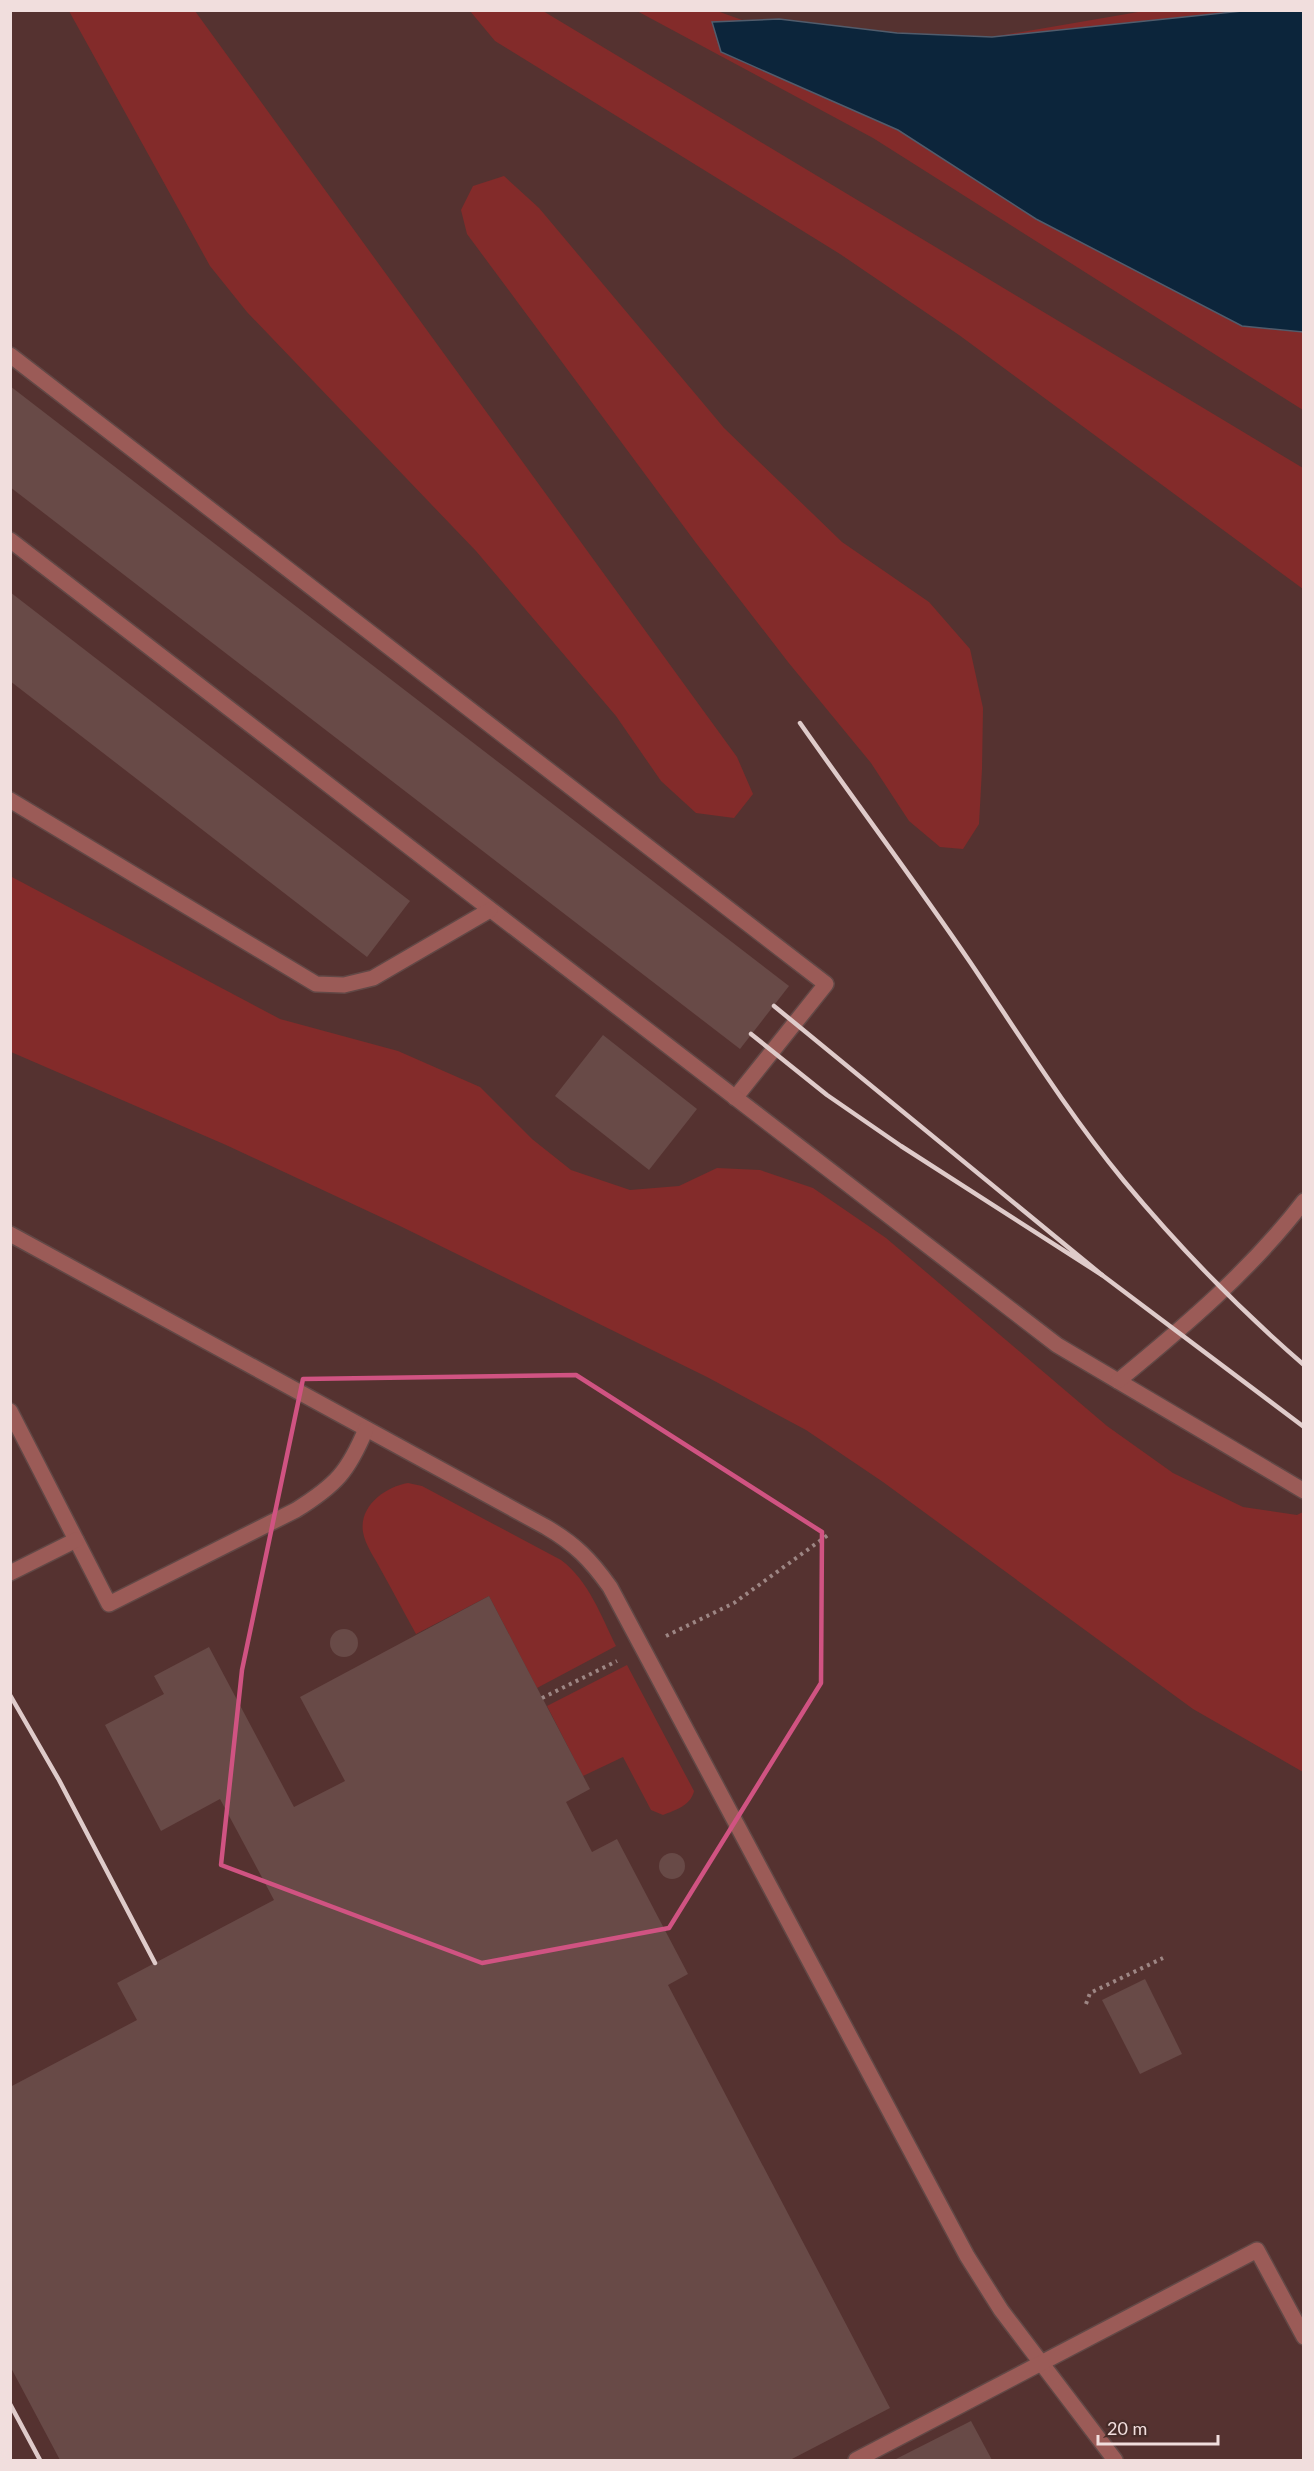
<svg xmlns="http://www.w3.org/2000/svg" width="1314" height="2471" viewBox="0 0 1314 2471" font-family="Lato,sans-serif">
  <rect width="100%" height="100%" fill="#472c29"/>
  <rect fill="#553230" x="11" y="11" width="1292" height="2449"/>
  <g fill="#832b2a">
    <path d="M69,11h126l542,746 16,37 -19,24 -38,-5 -35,-32 -45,-65 -140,-165 -229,-239 -37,-46z"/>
    <path d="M470,11h73l760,457v121l-344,-254 -119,-81 -345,-213z"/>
    <path d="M637,11h80l28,10 34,-2 118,14 95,4 152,-26h159v399l-430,-272z"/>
    <path d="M504,176l35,32 185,220 118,114 87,60 41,47 13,59 -1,61 -3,55 -16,25 -23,-2 -31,-26 -38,-58 -83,-101 -92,-119 -229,-309 -6,-24 12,-24z"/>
    <path d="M10,876l270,143 118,32 82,36 52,52 39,31 59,20 49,-4 38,-18 43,2 53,18 73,50 221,188 66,47 70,34 54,8 6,-3v260l-110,-63 -310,-227 -77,-52 -99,-53 -307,-151 -174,-81 -215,-93z"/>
    <path d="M408,1483l14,3 15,8 124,66c28,21 40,56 55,86l-79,42 -48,-92 -73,38c-12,-21 -23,-43 -35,-64 -6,-12 -16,-25 -18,-38 -4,-26 22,-45 45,-49z"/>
    <path d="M627,1665l67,126c-3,14 -18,19 -31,24l-12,-5 -28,-53 -40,19 -36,-70z"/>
  </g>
  <path fill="#0c253b" stroke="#515c6c" stroke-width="1.5" d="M1242,11h61v321l-61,-6 -206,-107 -138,-89 -177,-78 -9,-30 67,-3 118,14 95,4z"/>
  <g fill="#684a47">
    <path d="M10,386l779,600 -49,63 -730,-562z"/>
    <path d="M10,592l400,309 -43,56 -357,-276z"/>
    <path d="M603,1035l94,74 -48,61 -94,-74z"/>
    <path d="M489,1596l101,193 -24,13 26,50 25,-13 71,135 -20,11 222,423 -100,52h-730l-50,-94v-279l127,-67 -20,-37 157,-83 -54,-101 -59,32 -56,-106 59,-31 -10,-18 55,-29 85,160 51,-26 -45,-84z"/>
    <circle cx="344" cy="1643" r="14"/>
    <circle cx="672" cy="1866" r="13"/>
    <path d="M1145,1979l37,75 -42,20 -38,-74z"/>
    <path d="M971,2421l21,39h-98z"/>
  </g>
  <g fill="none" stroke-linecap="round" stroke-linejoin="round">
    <g stroke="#624846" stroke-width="18">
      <g id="minor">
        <path d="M10,355l816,629 -91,114"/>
        <path d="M10,540l1047,805 247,146"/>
        <path d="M10,800l306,184 28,1 29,-7 117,-68"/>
        <path d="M10,1234l536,293c29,17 44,32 64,60l357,669 34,54 114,150"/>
        <path d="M1118,1381c67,-55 133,-111 186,-180"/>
        <path d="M10,1411l99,193 187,-94c40,-25 52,-38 70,-81"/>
        <path d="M10,1573l66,-33"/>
        <path d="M856,2460l401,-210 47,87"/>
      </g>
    </g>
    <g stroke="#9d8684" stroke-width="4" stroke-dasharray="3 4.5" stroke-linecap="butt">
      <path d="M666,1636l68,-33 94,-68"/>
      <path d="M542,1698l75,-37"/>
      <path d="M1086,2004l4,-11 73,-35"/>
    </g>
    <use href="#minor" stroke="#9b5b57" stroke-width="15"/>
    <g stroke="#dfcbca" stroke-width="4.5">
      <path d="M800,723c56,80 115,158 170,239 50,74 97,150 154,219 55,66 115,128 180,184"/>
      <path d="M751,1034l76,61 74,51 201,129 -328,-269"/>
      <path d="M1102,1275l202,152"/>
      <path d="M10,1695l49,85 96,183"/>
      <path d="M10,2404l30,56"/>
    </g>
  </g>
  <path fill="none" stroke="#d05382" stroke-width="4.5" stroke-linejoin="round" d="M576,1375l246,157 -1,151 -152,245 -187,35 -261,-98 21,-195 61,-291z"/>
  <rect width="1314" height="2471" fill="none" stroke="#f1dedd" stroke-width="24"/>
  <path d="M1098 2435v9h120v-9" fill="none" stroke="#f1dedd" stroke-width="3"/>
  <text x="1107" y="2435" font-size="18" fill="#f1dedd" stroke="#472c29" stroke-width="4.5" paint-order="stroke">20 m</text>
</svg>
